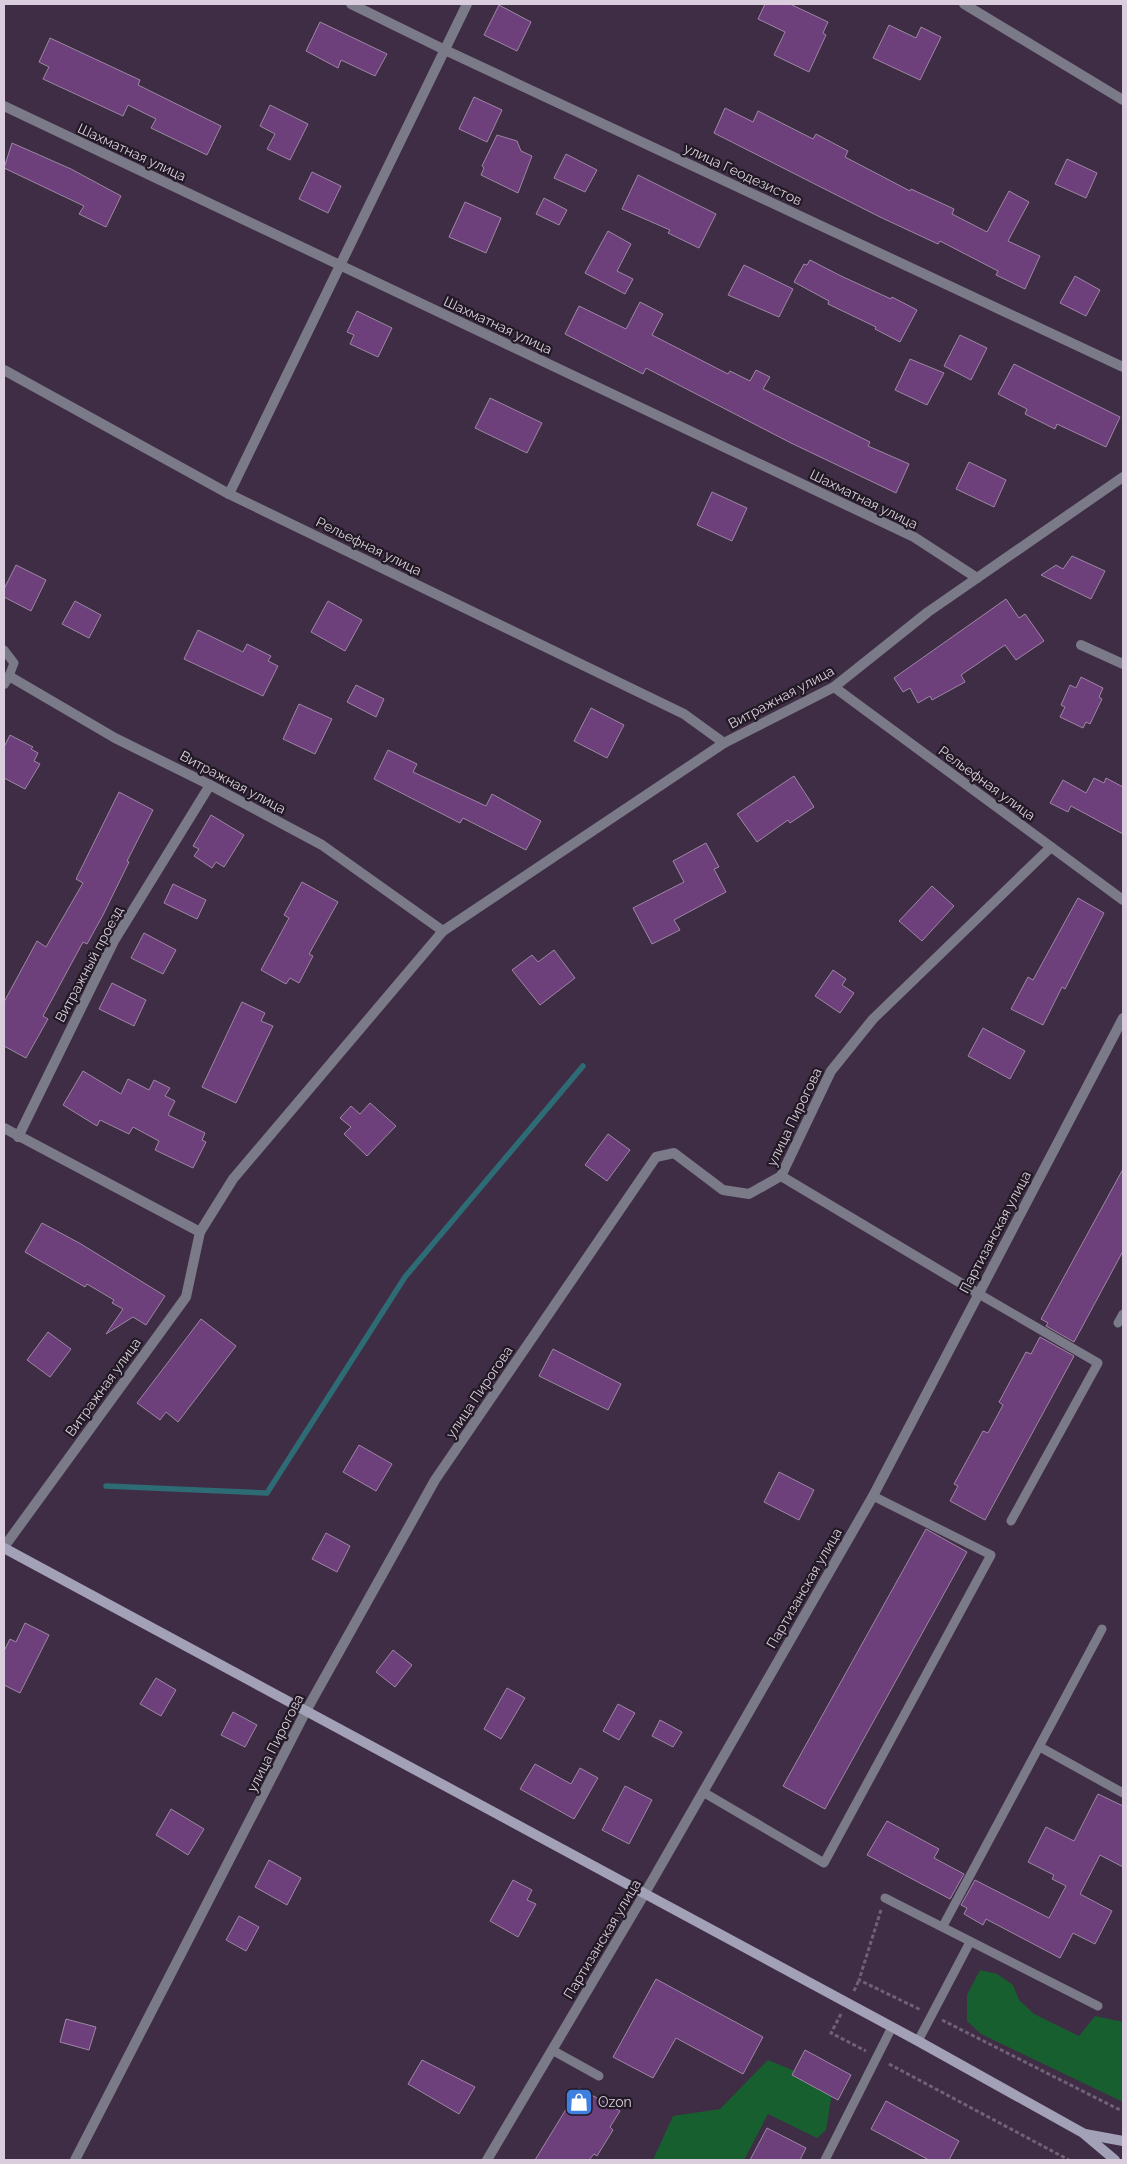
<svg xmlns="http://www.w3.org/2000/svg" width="1127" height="2164" viewBox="0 0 1127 2164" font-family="Raleway,sans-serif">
  <rect width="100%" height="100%" fill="#3f2d45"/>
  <g fill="#175f2f">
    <path d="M980,1970l17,4 16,11 6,15 15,14 45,22 16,-20 28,6v80l-142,-68 -14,-13v-26z"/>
    <path d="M768,2060l65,27 -7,43 -9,8 -49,-24 -24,46h-91l20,-44 47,-7z"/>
  </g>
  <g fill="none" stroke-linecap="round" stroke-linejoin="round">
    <path stroke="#2e6c75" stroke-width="5.5" d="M106,1486l161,7 138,-216 178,-211"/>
  </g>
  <g fill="#6d3f7b" stroke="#9d87a4">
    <path d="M765,4h25l38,18 -5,11 3,2 -17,37 -35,-17 11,-23 -27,-13z"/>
    <path d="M499,5l32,17 -14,29 -33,-16z"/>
    <path d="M320,22l67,32 -12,22 -34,-16 -3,8 -32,-17z"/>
    <path d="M889,25l27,13 5,-11 20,10 -21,43 -47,-22z"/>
    <path d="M50,38l90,42 -2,5 83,41 -14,29 -56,-27 5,-9 -28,-14 -5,11 -80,-37 6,-12 -10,-5z"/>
    <path d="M474,97l28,13 -15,32 -28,-13z"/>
    <path d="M270,105l38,19 -18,36 -23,-11 8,-15 -15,-8z"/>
    <path d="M725,108l28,14 5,-11 55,28 3,-5 32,17 -3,6 65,34 1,-2 43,20 -2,5 35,18 22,-41 20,11 -21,39 32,15 -15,33 -29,-14 2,-4 -58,-30 -2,3 -58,-27 -166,-84z"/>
    <path d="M497,135l20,6 4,10 11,5 -14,37 -37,-18 3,-7 -2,-2z"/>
    <path d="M12,143l59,26 50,27 -15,31 -27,-13 5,-8 -80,-38z"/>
    <path d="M566,154l31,16 -12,22 -31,-14z"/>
    <path d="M1067,159l30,14 -11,25 -31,-14z"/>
    <path d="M312,172l29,14 -13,27 -29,-14z"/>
    <path d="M638,175l78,39 -17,34 -31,-15 2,-3 -48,-21z"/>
    <path d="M544,198l23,12 -8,15 -23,-11z"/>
    <path d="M465,202l36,16 -15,35 -37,-16z"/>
    <path d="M608,231l23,13 -14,27 16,8 -8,15 -40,-21z"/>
    <path d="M810,260l31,16 50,23 1,-2 25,13 -17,32 -25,-13 1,-2 -48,-23 1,-3 -35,-19 10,-18 3,1z"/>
    <path d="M744,265l49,24 -14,28 -51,-22z"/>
    <path d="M1075,276l25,14 -14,26 -26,-13z"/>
    <path d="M640,302l23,12 -11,21 76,39 2,-3 20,10 6,-11 14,7 -7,12 107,53 -2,4 41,18 -13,29 -105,-50 -145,-75 -3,6 -78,-40 14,-28 47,23z"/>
    <path d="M357,311l35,17 -14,29 -28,-13 4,-9 -7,-3z"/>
    <path d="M960,335l27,13 -16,32 -27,-14z"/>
    <path d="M910,359l34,14 -17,32 -32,-15z"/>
    <path d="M1014,364l106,53 -14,30 -49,-23 -2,5 -30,-15 2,-5 -29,-15z"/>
    <path d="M490,398l52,25 -15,30 -52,-25z"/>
    <path d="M969,462l37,18 -12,27 -38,-18z"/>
    <path d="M712,492l35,16 -15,33 -35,-16z"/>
    <path d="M1072,556l33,15 -14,28 -50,-24 15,-10 7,4z"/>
    <path d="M16,565l30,15 -15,31 -27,-14v-8z"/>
    <path d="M1006,599l13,19 6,-4 19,27 -28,19 -11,-15 -44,30 4,7 -33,18 -2,-4 -12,7 -8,-15 -7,4 -9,-14z"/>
    <path d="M75,601l26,14 -12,23 -27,-14z"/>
    <path d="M328,601l34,19 -17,31 -34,-19z"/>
    <path d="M198,630l45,22 4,-8 24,12 -3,5 10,5 -15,30 -79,-37z"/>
    <path d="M1081,677l22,11 -4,9 3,2 -12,25 -4,-2 -3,6 -23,-11 5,-10 -4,-2 9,-20 6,3z"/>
    <path d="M356,685l28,14 -8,18 -29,-15z"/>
    <path d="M299,704l33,15 -17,35 -32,-15z"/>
    <path d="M591,708l33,17 -17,33 -33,-17z"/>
    <path d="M10,735l23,12 -2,2 7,4 -4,8 6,3 -15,25 -21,-11v-31z"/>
    <path d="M388,750l29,14 -4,8 73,34 6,-12 49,27 -15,29 -63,-32 -3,5 -86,-44z"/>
    <path d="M794,776l20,31 -24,16 -2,-3 -31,22 -20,-28z"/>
    <path d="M1094,778l10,5 2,-5 17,9v47l-52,-28 -3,6 -18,-9 13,-23 23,13z"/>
    <path d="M119,792l34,18 -26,51 2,1 -26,53 -16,29 -4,-2 -40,74 5,3 -22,39 -22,-12v-44l33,-61 9,6 37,-64 -7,-4z"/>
    <path d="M211,815l33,20 -20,32 -8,-5 -4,6 -18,-12 5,-7 -6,-3z"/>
    <path d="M706,843l13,24 -5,2 12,23 -52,28 6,10 -28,14 -19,-36 51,-26 -11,-21z"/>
    <path d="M302,882l36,20 -29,52 4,2 -14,27 -9,-5 -4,6 -25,-14 28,-52 -5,-3z"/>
    <path d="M173,884l33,16 -9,19 -33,-16z"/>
    <path d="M932,886l22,20 -32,35 -23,-20z"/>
    <path d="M1078,898l26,15 -39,76 -3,-2 -19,38 -32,-16 17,-32 5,3z"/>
    <path d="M144,933l32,17 -13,24 -32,-16z"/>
    <path d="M554,950l21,28 -35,27 -28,-35 20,-15 6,7z"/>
    <path d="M833,970l13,9 -4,6 12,8 -14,20 -25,-17z"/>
    <path d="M112,983l34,17 -12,26 -35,-17z"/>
    <path d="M242,1002l23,11 -4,8 12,5 -37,77 -34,-16z"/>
    <path d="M983,1028l42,23 -15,28 -42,-23z"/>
    <path d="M83,1071l38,23 7,-15 21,11 5,-10 16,8 -5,8 10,5 -7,14 37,18 -3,7 4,2 -13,26 -38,-18 4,-9 -26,-14 -4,7 -29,-14 -3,6 -34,-21z"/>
    <path d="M370,1103l26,23 -29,30 -23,-22 7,-7 -11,-9 11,-12 9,8z"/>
    <path d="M608,1134l22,16 -23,31 -22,-16z"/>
    <path d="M1123,1169v82l-49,91 -28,-16 2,-3 -7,-4z"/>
    <path d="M42,1223l39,21 84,52 -19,29 -13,-8 -27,17 17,-25 -11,-6 2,-3 -27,-16 -2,3 -60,-35z"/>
    <path d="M201,1319l35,27 -58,76 -12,-10 -6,8 -23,-17z"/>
    <path d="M48,1332l23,17 -21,28 -23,-17z"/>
    <path d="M1040,1337l34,19 -89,164 -35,-19 8,-15 -4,-2 29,-53 5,2 15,-28 -4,-3 27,-50 5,2z"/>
    <path d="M553,1349l68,35 -13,26 -69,-34z"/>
    <path d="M359,1445l33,19 -16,27 -33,-19z"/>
    <path d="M779,1472l35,18 -15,30 -35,-18z"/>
    <path d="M926,1529l41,23 -142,257 -42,-23z"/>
    <path d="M326,1533l24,13 -13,26 -25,-13z"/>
    <path d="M25,1623l24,12 -29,58 -16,-8v-34l6,-12 6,3z"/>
    <path d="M393,1650l19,15 -17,22 -19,-15z"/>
    <path d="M156,1678l20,12 -15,26 -21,-12z"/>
    <path d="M507,1688l18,10 -24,41 -17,-10z"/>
    <path d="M618,1704l17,9 -16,27 -16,-9z"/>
    <path d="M233,1712l24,13 -12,22 -24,-12z"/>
    <path d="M660,1720l22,12 -9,15 -21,-11z"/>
    <path d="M535,1764l36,20 9,-16 18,10 -24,41 -54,-30z"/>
    <path d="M625,1786l27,14 -23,44 -27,-14z"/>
    <path d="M1098,1794l25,12v61l-23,-12 -20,39 32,17 -17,33 -22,-11 -13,25 -74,-39 -3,6 -19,-11 3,-6 -6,-3 14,-25 74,38 17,-32 -14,-7 2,-4 -26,-13 18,-35 28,14z"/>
    <path d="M171,1809l33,20 -16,26 -32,-20z"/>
    <path d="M887,1821l52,28 -5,9 30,16 -14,25 -83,-44z"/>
    <path d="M269,1860l32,18 -14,27 -32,-18z"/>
    <path d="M513,1880l19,10 -5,10 9,4 -18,33 -28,-16z"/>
    <path d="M239,1916l20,11 -13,24 -20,-11z"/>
    <path d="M656,1979l107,58 -20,37 -67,-36 -23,40 -40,-21z"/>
    <path d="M66,2019l30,8 -7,23 -29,-8z"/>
    <path d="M805,2050l46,25 -13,25 -46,-25z"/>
    <path d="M422,2060l53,27 -16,27 -51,-30z"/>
    <path d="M579,2088l41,23 -10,16 3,3 -16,26 -3,-2 -5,6h-54z"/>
    <path d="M886,2101l73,40 -10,19h-20l-58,-31z"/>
    <path d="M767,2128l39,20 -6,12h-50z"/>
  </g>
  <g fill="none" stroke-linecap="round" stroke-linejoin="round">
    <g stroke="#716177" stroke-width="3" stroke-dasharray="4 2.5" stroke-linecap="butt">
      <path d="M881,1910l-22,70 62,30"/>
      <path d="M854,1991l5,-11"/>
      <path d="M841,2014l-10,19 35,18"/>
      <path d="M942,2020l176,89h5"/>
      <path d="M889,2064l180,96"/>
    </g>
    <g stroke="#7b7a89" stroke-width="9">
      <path d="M4,650l10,13 -5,13"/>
      <path d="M979,1294l119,69 -87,158"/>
      <path d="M1118,1323l5,-9"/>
      <path d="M1040,1747l83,46"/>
      <path d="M703,1792l121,71 167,-308 -118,-59"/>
      <path d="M885,1898l213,108"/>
      <path d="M943,1926l159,-297"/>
      <path d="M918,2041l52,-99"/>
      <path d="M552,2050l47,26"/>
      <path d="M825,2160l67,-133"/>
    </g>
    <g stroke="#7b7a89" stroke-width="10">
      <path d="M351,4l94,46 678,317"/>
      <path d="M964,4l159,96"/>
      <path d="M4,106l910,431 63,41"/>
      <path d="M4,370l225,124 455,220 40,29"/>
      <path d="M229,494l238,-490"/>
      <path d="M1081,645l42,19"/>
      <path d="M4,684l5,-8 106,62 95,47 112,60 121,86"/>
      <path d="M834,687l289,213"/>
      <path d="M4,1128l196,104"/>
      <path d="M18,1137l96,-196 96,-156"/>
      <path d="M781,1176l198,118"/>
      <path d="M4,1547l182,-250 14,-65 33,-53 210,-248 281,-188 110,-56 94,-75 195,-135"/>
      <path d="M75,2160l231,-449 129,-231 221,-323 18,-4 49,37 26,4 32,-18 50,-105 42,-52 178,-172"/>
      <path d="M487,2160l158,-267 228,-397 250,-478"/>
    </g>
    <g stroke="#a2a1b8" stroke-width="10">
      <path d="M4,1548l914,493 165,92 32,27"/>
      <path d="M1085,2134l38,7"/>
    </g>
  </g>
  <defs>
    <g id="shop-square" transform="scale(1.4375)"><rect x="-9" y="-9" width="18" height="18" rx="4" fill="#3f7fe0" stroke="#211924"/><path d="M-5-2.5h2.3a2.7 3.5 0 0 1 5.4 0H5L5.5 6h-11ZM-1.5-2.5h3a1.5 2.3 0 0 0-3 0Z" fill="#fff"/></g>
  </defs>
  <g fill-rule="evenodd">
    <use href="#shop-square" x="579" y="2102"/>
  </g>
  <g text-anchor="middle" stroke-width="4.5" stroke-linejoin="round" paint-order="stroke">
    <g font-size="14" fill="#dacede" stroke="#211924">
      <text transform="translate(132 152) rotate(25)" y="5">Шахматная улица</text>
      <text transform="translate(743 174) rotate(25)" y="5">улица Геодезистов</text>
      <text transform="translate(498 325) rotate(25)" y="5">Шахматная улица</text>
      <text transform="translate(864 499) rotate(26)" y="5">Шахматная улица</text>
      <text transform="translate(369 546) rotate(26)" y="5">Рельефная улица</text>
      <text transform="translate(781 697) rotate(-28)" y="5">Витражная улица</text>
      <text transform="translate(233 782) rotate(28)" y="5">Витражная улица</text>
      <text transform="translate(987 783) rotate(36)" y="5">Рельефная улица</text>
      <text transform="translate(89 964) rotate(-62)" y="5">Витражный проезд</text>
      <text transform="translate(794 1117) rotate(-64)" y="5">улица Пирогова</text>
      <text transform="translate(995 1232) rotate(-62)" y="5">Партизанская улица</text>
      <text transform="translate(103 1387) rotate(-54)" y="5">Витражная улица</text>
      <text transform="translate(479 1392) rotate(-56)" y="5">улица Пирогова</text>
      <text transform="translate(804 1588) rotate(-60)" y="5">Партизанская улица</text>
      <text transform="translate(275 1743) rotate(-63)" y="5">улица Пирогова</text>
      <text transform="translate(602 1939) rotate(-59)" y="5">Партизанская улица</text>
    </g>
    <g font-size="14" fill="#dacede" stroke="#211924" text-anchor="start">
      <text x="598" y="2107">Ozon</text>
    </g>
  </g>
  <rect width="1127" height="2164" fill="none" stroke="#dacede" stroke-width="10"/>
</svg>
